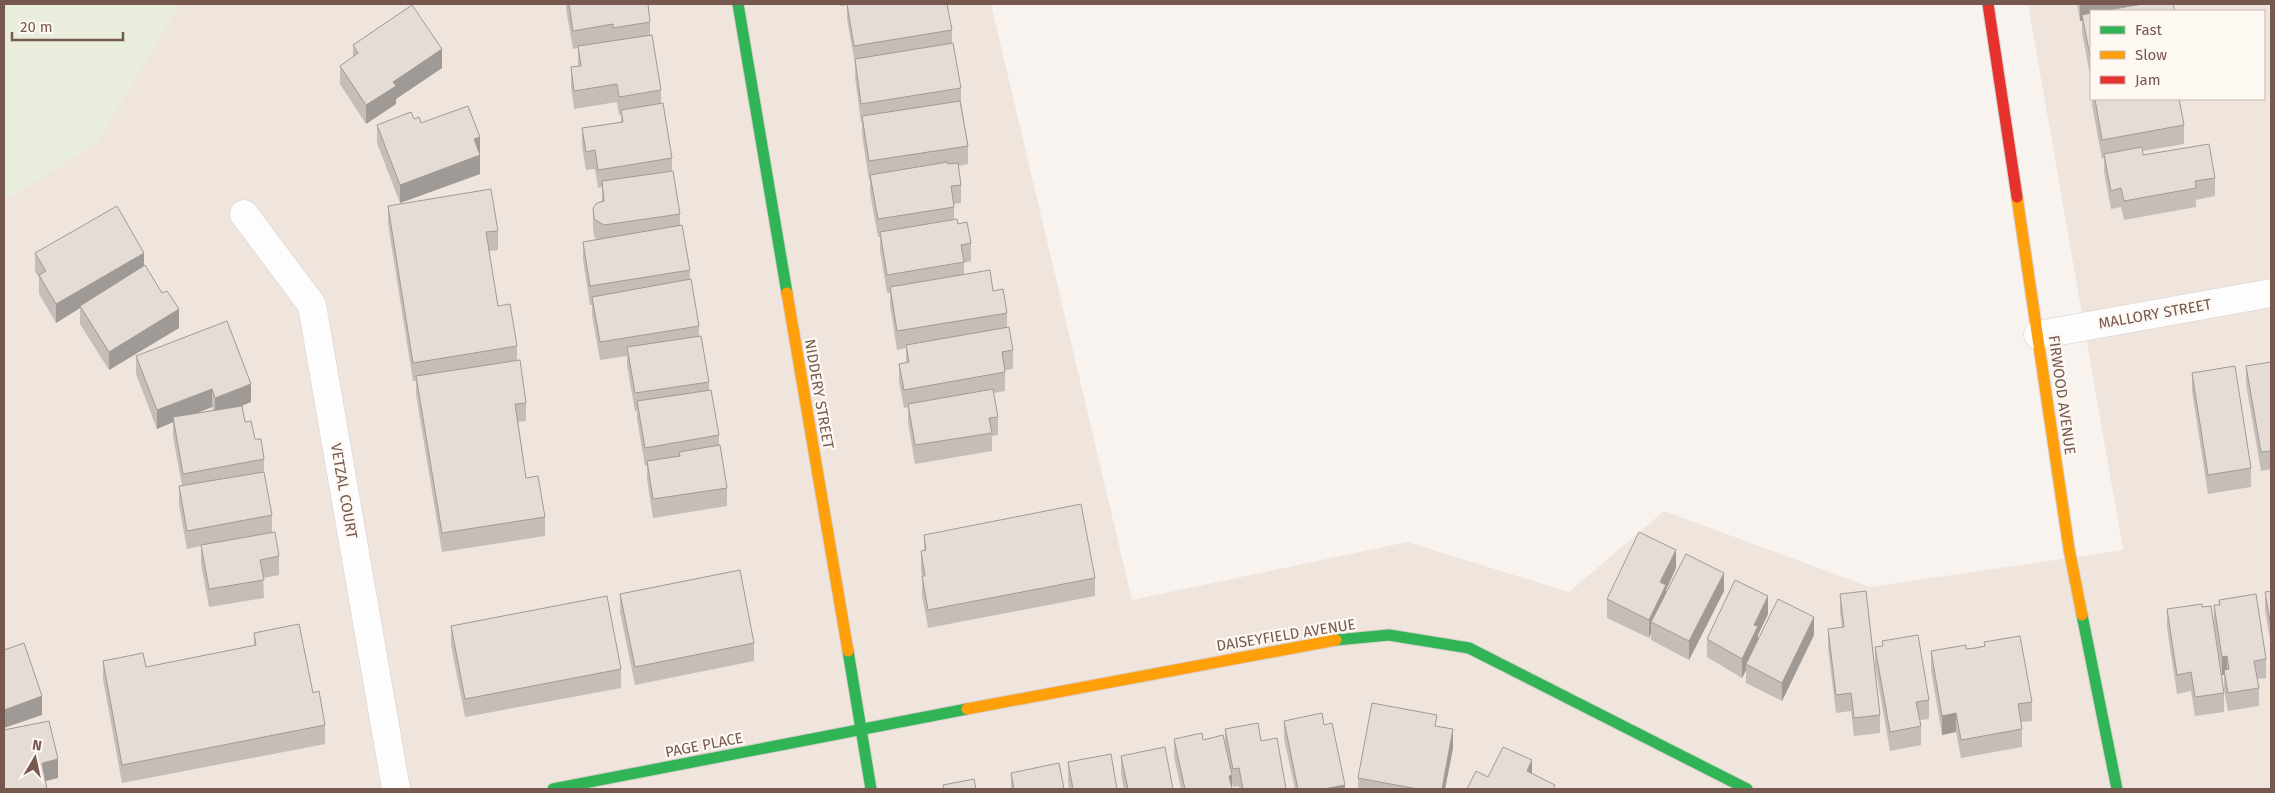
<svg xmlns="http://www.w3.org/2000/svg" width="2275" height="793" viewBox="0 0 2275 793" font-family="'Fira Sans',sans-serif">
  <rect width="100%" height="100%" fill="#f8f3ef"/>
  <path fill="#f0e5dd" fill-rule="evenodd" d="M180,4h811l141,596 275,-58 162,50 95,-81 206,76 253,-37 -95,-546h243v785h-2267v-588l93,-59zM2091,11h173v88h-173z"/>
  <path fill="#e8eedb" d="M4,4h176l-83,138 -93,59z"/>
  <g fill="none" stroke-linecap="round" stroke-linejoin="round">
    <g stroke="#d7cfcb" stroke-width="29">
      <g id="street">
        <path d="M244,214l68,91 84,484"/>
        <path d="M2038,335l233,-42"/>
      </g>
    </g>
    <g stroke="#d8cfcb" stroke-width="13">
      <g id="fast">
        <path d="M738,4l49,289"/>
        <path d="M2082,615l35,174"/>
        <path d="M1336,640l53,-5 80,13 278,141"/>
        <path d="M848,651l23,138"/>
        <path d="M553,789l414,-80"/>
      </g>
    </g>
    <g stroke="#d8cfcb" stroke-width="13">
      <g id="slow">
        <path d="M2017,197l52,352 13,66"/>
        <path d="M787,293l61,358"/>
        <path d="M967,709l369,-69"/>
      </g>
    </g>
    <g stroke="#d8cfcb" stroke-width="13">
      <path id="jam" d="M1988,4l29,193"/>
    </g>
    <use href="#street" stroke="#fefdfd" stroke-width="28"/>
    <use href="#fast" stroke="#30b455" stroke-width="11"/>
    <use href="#slow" stroke="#ff9f0a" stroke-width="11"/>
    <use href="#jam" stroke="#e5322d" stroke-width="11"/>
  </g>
  <g fill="#c5bdb8" fill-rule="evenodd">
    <path d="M566,4h82l2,18v13l11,55v13l11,55v13l8,43v12l10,44v10l9,46v10l10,46v8l10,45v10l8,43v18l-74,12 -6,-39v-13h-2l-8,-47v-8h-2l-8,-45v-10l-27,4 -8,-45v-10h-2l-7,-45v-18l14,-3 -3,-2 -1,-10v-19l9,-7v-14l-4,1 -3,-19 -9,1 -4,-24v-18l39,-6v-7h-2l-2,-13 -43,7 -3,-23v-19l7,-1v-18l-5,1 -7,-40z"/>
    <path d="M840,4h107l5,26v14l9,44v14l7,44v18l-10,2 3,19v18l-7,1v15l17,24v18l-7,2v12l29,16 14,22v14l6,23v19l-8,1v21l-11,2 4,24v18l-6,1v15l-77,13 -7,-42v-15l-4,1 -5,-26v-18l7,-1v-15l-9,2 -7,-45v-12h-3l-7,-43v-13h-2l-8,-44v-13h-1l-7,-45v-13h-1l-6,-45v-13l-8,-45v-14l-7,1z"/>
    <path d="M2077,4h96l-82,7v69l-9,-47v-12h-2z"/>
    <path d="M353,45l89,23 -46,31v5l-30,20 -26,-40v-18l13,-9z"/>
    <path d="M2092,99h87l5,26v19l-41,7v4l72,23v18l-19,4v7l-72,13 -3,-13 -10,2 -7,-37v-14l-2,1 -10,-54z"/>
    <path d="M414,119l7,4 59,14v37l-80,29 -23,-60v-18z"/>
    <path d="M388,206l110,25v19l-9,1 9,55 19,40v14l9,43v18l-8,1 8,56 19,39v19l-103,16 -26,-158v-13h-3l-25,-157z"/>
    <path d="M35,253l109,13 35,62 -70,42 -29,-46v-16l-24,15 -17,-29v-16l-4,-7z"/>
    <path d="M136,356l115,46 -9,4 3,16 10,17 9,20v13l8,43v18l7,23v19l-16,3 1,20 -55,9 -8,-43v-18l-14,3 -8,-44v-19h3l-9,-50v-14l-16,7 -21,-55zM212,407l1,3 -16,3z"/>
    <path d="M2271,362v107l-10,2 -15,-87v-18z"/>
    <path d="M2192,373l59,95v19l-43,7 -16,-103z"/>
    <path d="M924,535l171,43v18l-167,32 -6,-33v-19l-1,-7v-18l3,-1z"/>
    <path d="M1676,568l-10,22v4l58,-3 -35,69 -38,-20v-7l-2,5 -42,-20v-19z"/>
    <path d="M2271,591v54l-6,-34v-19z"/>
    <path d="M620,594l134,49v18l-119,24 -15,-73z"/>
    <path d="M1840,594l40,121v18l-26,3 -3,-25 -15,2 -8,-65v-19l14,-1 -2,-16z"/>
    <path d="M2219,600l47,59v19l-9,1 2,9v18l-31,5 -4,-22v-14h-2l-8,-51v-19h5z"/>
    <path d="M2202,607l22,86v19l-29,4 -4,-25 -14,3 -10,-66v-19z"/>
    <path d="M1768,614l-10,21v4l56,-4 -32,66 -36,-18v-13l-4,8 -35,-21v-18z"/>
    <path d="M451,626l170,43v19l-156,29 -14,-72z"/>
    <path d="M254,633l59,60 12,32v19l-203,39 -19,-104v-18l43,6 108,-21z"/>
    <path d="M1882,641l47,59v19l-9,1 1,6v19l-31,6 -15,-86v-18l7,-1z"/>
    <path d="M1984,642l48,60v19l-11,1 1,7v18l-61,11 -5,-26 -14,3 -11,-65v-19l35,-2 18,-3z"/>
    <path d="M1284,721l61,68h-50l-11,-50z"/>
    <path d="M1437,726l16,22 -8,41h-87v-11z"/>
    <path d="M1225,729l36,12 25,48h-47v-3l-6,1 -1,-5v7h-51l-7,-32v-18l29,1 22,4z"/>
    <path d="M1121,756l52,33h-49l-3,-15z"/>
    <path d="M1068,762l49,27h-48l-1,-9z"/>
    <path d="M1011,773l53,16h-53z"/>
  </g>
  <g fill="#a09a96">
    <path d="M2080,4h80l-33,7h-36v8l-9,-4v6h-2z"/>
    <path d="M442,49v19l-46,31v5l-30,20v-19l27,-23z"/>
    <path d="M480,137v18l-6,-16z"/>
    <path d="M480,155v19l-80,29v-18z"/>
    <path d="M144,253v19l-64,34v2l-24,15v-19z"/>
    <path d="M179,309v19l-70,42v-18z"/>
    <path d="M251,384v18l-36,14v-18z"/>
    <path d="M212,389v18l-38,15 -1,-5v5l-16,7v-19z"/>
    <path d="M1676,550v18l-10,22v13l-15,19v11l-2,5v-18l11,-38z"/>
    <path d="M1724,573v18l-35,69v-19z"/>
    <path d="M1768,596v18l-10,21v10l-12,19v6l-4,8v-19l12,-34z"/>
    <path d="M1814,617v18l-32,66v-18z"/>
    <path d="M2227,656v18l-3,-4v5h-2v-18z"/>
    <path d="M42,696v19l-38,13v-18z"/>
    <path d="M1956,713v19l-14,3v-19z"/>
    <path d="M1453,729v19l-8,41h-3z"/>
    <path d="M58,759v19l-16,4v-19z"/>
    <path d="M1532,760v18l-5,-7z"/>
    <path d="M1232,775v14l-3,-13z"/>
    <path d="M1345,785v4h-22z"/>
  </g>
  <g fill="#e5dcd6" stroke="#a09a96">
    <path d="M569,4h79l2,18 -37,6v-4l-40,7z"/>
    <path d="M847,4h100l5,26 -98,16z"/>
    <path d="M2143,4h30l2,7h-73z"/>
    <path d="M412,5l30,44 -49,33 3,4 -30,19 -26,-39 18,-13 -5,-8z"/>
    <path d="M2091,13v48l-9,-46z"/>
    <path d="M652,35l9,55 -42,7 -2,-13 -43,7 -3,-24 10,-1 -3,-20z"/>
    <path d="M953,43l8,45 -100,16 -6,-45z"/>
    <path d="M2095,99h84l5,26 -82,15z"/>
    <path d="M960,101l8,45 -99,15 -7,-45z"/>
    <path d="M663,103l9,55 -74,12 -3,-20 -9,2 -4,-24 41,-6 -2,-12z"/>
    <path d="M468,106l12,31 -6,2 6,16 -80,30 -23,-60 34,-13 3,7 5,-2 2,6z"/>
    <path d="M2209,144l6,34 -20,3 1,7 -72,13 -3,-13 -10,3 -7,-37 38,-7 1,8z"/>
    <path d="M947,162l1,2 10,-1 3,22 -10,1 3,21 -76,12 -8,-44z"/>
    <path d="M673,171l7,43 -76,11 -10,-6 -1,-11 4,-5 7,-2 -2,-20z"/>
    <path d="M491,189l7,42 -12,1 12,74 12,-2 7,42 -104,17 -25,-157z"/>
    <path d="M117,206l27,47 -88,51 -17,-29 7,-4 -11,-18z"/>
    <path d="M957,219l1,5 9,-2 4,21 -10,2 3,17 -77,13 -7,-43z"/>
    <path d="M682,225l8,45 -100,16 -7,-44z"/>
    <path d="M145,265l17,28 5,-2 12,18 -70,43 -29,-46z"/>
    <path d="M990,270l3,21 10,-2 4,24 -110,18 -7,-44z"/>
    <path d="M691,279l8,47 -99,16 -8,-45z"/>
    <path d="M227,321l24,63 -36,14 -3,-9 -55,21 -21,-54z"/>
    <path d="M1009,327l4,23 -11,2 3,20 -101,18 -5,-26 10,-2 -3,-17z"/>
    <path d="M701,336l8,46 -74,11 -8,-46z"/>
    <path d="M520,360l6,43 -11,1 11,74 12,-2 7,41 -103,16 -26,-157z"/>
    <path d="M2271,362v89l-10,1 -15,-86z"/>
    <path d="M2235,366l16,102 -43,7 -16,-102z"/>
    <path d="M993,389l5,28 -9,1 3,15 -77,12 -7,-41z"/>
    <path d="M711,390l8,45 -74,13 -8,-47z"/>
    <path d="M242,406l3,16 6,-1 4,18h6l3,20 -81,15 -10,-57z"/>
    <path d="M720,445l7,43 -74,11 -6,-38 33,-5 -1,-4z"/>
    <path d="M264,472l8,43 -85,16 -8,-45z"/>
    <path d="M1081,504l14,74 -167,32 -6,-34h3l-4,-25 5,-1 -2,-15z"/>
    <path d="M275,532l4,24 -19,4 4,20 -55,9 -8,-44z"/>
    <path d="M1639,532l37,18 -16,32 6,3 -17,35 -42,-21z"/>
    <path d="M1686,554l38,19 -35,68 -38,-19z"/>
    <path d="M740,570l14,73 -119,24 -15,-73z"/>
    <path d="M1735,580l33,16 -14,29 4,1 -16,33 -35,-20z"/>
    <path d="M1866,591l14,124 -26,3 -3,-25 -15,2 -8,-66 16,-2 -4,-33z"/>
    <path d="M2271,591v36l-6,-35z"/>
    <path d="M2256,594l10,65 -12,2 5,27 -31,5 -4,-23 5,-1 -2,-13 -5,1 -8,-52h6l-1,-5z"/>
    <path d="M607,596l14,73 -156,30 -14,-73z"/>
    <path d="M1778,599l36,18 -32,66 -36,-19z"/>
    <path d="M2202,604v3l9,-1 13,87 -29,4 -4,-25 -14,3 -10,-66z"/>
    <path d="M299,624l14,69 6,-2 6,34 -203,40 -19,-104 40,-8 3,14 110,-22 -2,-12z"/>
    <path d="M1918,635l11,65 -13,2 5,24 -31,6 -15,-85 8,-1 -1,-5z"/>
    <path d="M2020,636l12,66 -14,2 4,25 -61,11 -5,-27 -14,3 -11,-65 35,-6v4l10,-1 9,-2 -1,-4z"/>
    <path d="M24,643l18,53 -38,14v-60z"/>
    <path d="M1372,703l65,12 -2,11 18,3 -11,60h-24l-60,-11z"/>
    <path d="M1322,713l2,12 8,-2 13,62 -22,4h-25l-14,-68z"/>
    <path d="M49,721l9,38 -16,4 5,26h-43v-59z"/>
    <path d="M1258,723l3,18 16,-3 9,51h-43l-4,-21 -6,1 -8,-40z"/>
    <path d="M1202,733l1,7 20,-5 9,40 -3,1 3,13h-47l-11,-50z"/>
    <path d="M1165,747l8,42h-45l-7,-33z"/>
    <path d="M1503,747l29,13 -5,11 28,14 -2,4h-86l9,-18 12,6z"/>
    <path d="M1111,754l6,35h-44l-5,-27z"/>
    <path d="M1059,763l5,26h-50l-3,-16z"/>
    <path d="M974,779l2,10h-32l-1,-4z"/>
  </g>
  <g text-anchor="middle" stroke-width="4.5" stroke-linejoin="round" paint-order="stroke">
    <g font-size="15" fill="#76584f" stroke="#fef8f2">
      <text transform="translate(2155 314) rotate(-10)" y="5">MALLORY STREET</text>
      <text transform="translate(819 394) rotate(80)" y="5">NIDDERY STREET</text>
      <text transform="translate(2062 395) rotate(82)" y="5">FIRWOOD AVENUE</text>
      <text transform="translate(344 491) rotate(80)" y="5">VETZAL COURT</text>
      <text transform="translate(1286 635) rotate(-9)" y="5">DAISEYFIELD AVENUE</text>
      <text transform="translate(704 745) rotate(-11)" y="5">PAGE PLACE</text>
    </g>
  </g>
  <rect width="2275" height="793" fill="none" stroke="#76584f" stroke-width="10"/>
  <rect x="2090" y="10" width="175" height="90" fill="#fef8f2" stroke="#c8b8b1"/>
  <rect x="2100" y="26" width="25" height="8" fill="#30b455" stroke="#c8b8b1"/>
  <text x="2135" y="35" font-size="15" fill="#76584f">Fast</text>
  <rect x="2100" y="51" width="25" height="8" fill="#ff9f0a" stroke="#c8b8b1"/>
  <text x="2135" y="60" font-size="15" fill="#76584f">Slow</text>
  <rect x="2100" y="76" width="25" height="8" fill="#e5322d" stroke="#c8b8b1"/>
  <text x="2135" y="85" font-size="15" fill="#76584f">Jam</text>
  <g transform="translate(35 758) rotate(9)" stroke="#fef8f2" stroke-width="4" paint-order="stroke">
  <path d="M0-4L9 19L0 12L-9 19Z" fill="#76584f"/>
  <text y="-8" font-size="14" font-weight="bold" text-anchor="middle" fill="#76584f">N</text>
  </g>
  <path d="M12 32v8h111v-8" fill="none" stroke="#76584f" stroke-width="2.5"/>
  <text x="20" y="32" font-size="15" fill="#76584f" stroke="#fef8f2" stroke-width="4" paint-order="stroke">20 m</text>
</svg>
